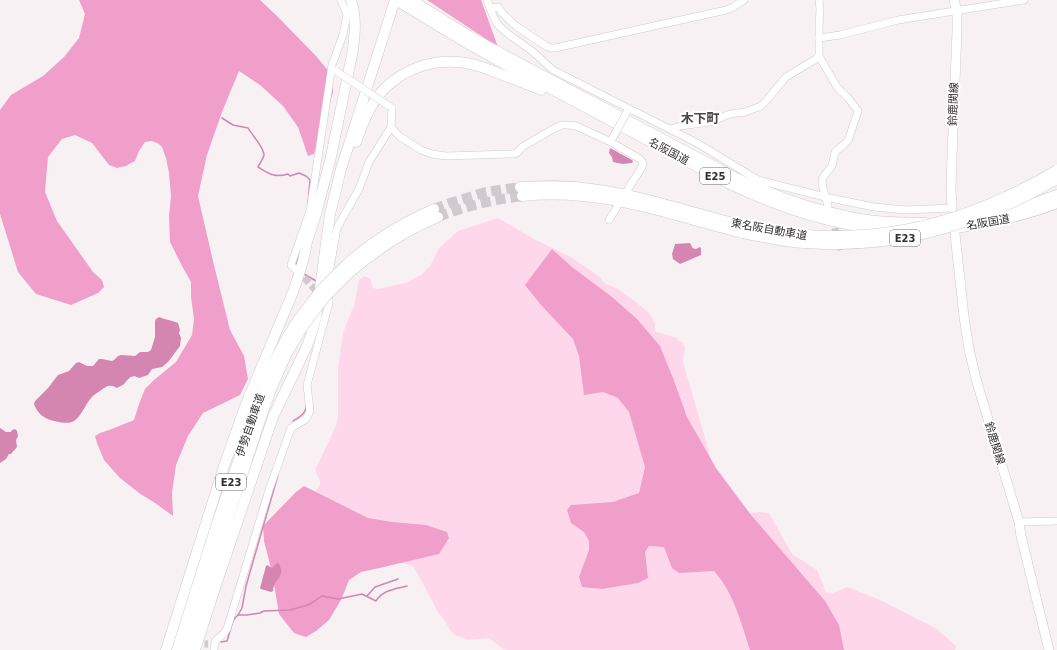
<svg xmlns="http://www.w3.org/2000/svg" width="1057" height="650" viewBox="0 0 1057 650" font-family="'DejaVu Sans','Noto Sans JP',sans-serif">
  <rect width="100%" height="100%" fill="#f7f1f4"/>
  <path fill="#fed7eb" d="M498,218l36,21 35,17 31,21 1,2 5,5 12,5 18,13 13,11 3,5 3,6v7l2,1 20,6 1,3 5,1 2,6 -2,14 31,107 34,44 11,-1 10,1 23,41 25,16 9,22 5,2 16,-7 33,13 57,29 19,17 -1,4h-449l-3,-1 -14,-11 -20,2 -14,-5 -5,-5 -5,-9 -7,-9 -24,-45 -19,-7 -85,-61 10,-14v-4l-5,-11 21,-44 2,-9v-49l5,-35 9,-23 2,-3 5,-27 5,-4 7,3v6l2,3 5,1 27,-6 16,-8 9,-9 9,-18 19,-17z"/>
  <g fill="#f09fcb">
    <path d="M79,0h181l17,16 39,40 15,18 2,18 -12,43 -7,19 -6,2 -10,-29 -15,-21 -23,-21 -21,-14 -17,41 -15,43 -9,41 15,65 17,69 14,26 4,23 -8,16 -37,18 -15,23 -12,29 -4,28 1,23 -18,-13 -16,-10 -19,-15 -16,-18 -7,-17 -2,-7 5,-3 9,-3 25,-10 5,-16 6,-15 9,-9 22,-18 16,-27 2,-16 -3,-22v-15l-9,-16 -12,-24 -1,-26 2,-20 -2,-23 -3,-15 -4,-11 -3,-3 -7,-3 -7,1 -6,9 -4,10 -9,5 -9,2 -8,-3 -17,-22 -17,-8 -13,4 -14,18 -3,35 12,29 36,51 9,8 2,7 -6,6 -27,12 -35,-11 -18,-22 -18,-58v-104l11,-15 32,-19 21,-19 15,-19 6,-24z"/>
    <path d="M427,0h54l17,47z"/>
    <path d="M552,249l20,18 40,30 25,22 23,27 13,32 14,39 29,51 35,47 74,86 14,24 5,25h-94c-9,-27 -16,-57 -36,-79l-35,2 -7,-5 -8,-21 -15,-1 -4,6 3,26 -10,5 -36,6 -20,-2 -3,-10 10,-27v-9l-5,-9 -13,-9 -4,-13 4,-5 42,-3 26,-9 6,-26 -16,-55 -11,-14 -15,-6 -19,3 -5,-39 -6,-17 -32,-34 -16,-20z"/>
    <path d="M304,486l64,32 24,4 34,3 21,7 2,6 -10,16 -55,13 -23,5 -12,8 -8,20 -12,20 -13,11 -10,6 -12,-4 -15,-19 -7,-42 -8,-31 -1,-15 33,-34z"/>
  </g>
  <g fill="#d485b0">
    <path d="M610,148l22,12 1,1 -1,2 -9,1 -10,-2 -1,-5 -3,-4z"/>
    <path d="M690,243c2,3 2,6 6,6l4,-2 1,1v7l-21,9 -7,-5 -1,-5 3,-10z"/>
    <path d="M159,317c6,3 13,3 19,6l2,7 -1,3 2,5 -1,8 -12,16 -6,5 -10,2 -4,6 -9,3c-8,-5 -11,2 -16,7 -1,0 -6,3 -6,3 -8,-4 -10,-2 -17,3 -3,2 -7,4 -9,7 -6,7 -11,21 -19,24 -6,2 -13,0 -18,-1 -10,-2 -17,-8 -20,-17l1,-3 13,-13 10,-13 11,-4 7,-8 3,-1 8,4h6l6,-7h3l10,2 2,-1 4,-4 3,-1 14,1 5,-4h8l3,-2 4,-13v-16l1,-2z"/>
    <path d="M0,428l6,4h5l1,-2 3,-1 2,2 1,5 -2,4 1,7 -6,7h-2l-3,5 -6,4z"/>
    <path d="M277,563l2,1c7,14 -5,14 -6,27l-2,1 -10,-3 -1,-1 6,-22 1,-1 5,3z"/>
  </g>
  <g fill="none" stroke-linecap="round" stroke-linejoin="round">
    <g stroke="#d485b0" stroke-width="1.5">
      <path d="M222,118l11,7 15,3c4,7 16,19 16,27 -1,4 -4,8 -6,12 12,7 16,11 30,7l2,2 9,-3 7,3 4,4 -2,24"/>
      <path d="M296,267l2,-12"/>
      <path d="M304,274l12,7"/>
      <path d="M293,421c6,-4 13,-7 13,-14"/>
      <path d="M367,596l8,-9 23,-8"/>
      <path d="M238,615h9l13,-2 4,-2 26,-1 18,-5 5,-3 9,-6 16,3 24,-5 14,7c6,-11 20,-12 31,-15"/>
      <path d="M221,642l6,-1 6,-20 2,-3 3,-3 4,-7 4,-22 32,-111"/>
    </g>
    <g stroke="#cfcacd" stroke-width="7" stroke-dasharray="7 3.5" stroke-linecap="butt">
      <path d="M832,218l9,32"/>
      <path d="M297,270l24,26"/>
      <path d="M194,644h14"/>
    </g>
    <g stroke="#cfcacd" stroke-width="10" stroke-dasharray="10 5" stroke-linecap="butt">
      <path d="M434,209l16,-6 36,-11 34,-5"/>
      <path d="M438,217c27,-11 55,-17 84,-21"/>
    </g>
    <g stroke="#d0c9cc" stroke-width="8">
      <g id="minor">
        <path d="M487,0l7,18 5,8 9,8 24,17 21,19 144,73 61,37 67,17 49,10 32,3 46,-2"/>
        <path d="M819,0l1,9 -1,19v28l18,31 12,12 9,12 -10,30 -13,11 -3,14 -8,10 -2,4 1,8 5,18"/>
        <path d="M490,8l8,-1 5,7 13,12 30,20 5,2h4l171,-38 7,-3 11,-7"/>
        <path d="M819,38l21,-3 58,-15 126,-20"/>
        <path d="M392,108l-1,19 8,9 22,14 11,4 14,2 66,-2 5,-1 5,-6 33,-19 7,-3h6l8,1 35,16 29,17 3,4 -1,4 -14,22"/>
        <path d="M671,129l9,-3 30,-4 20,-8 15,-2 16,-6 5,-5 20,-24 30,-18 3,-3"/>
        <path d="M609,220l8,-13"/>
        <path d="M295,269l-4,-4 19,-54 22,-146 11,-30 4,-21 -6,-14"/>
        <path d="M1019,522l38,-1"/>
        <path d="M214,650c0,-15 7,-10 13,-21l42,-139 22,-62 15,-9 4,-8 -3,-26 22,-82v-29l8,-46 22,-39 10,-27 22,-35"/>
      </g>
    </g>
    <g stroke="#d0c9cc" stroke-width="10">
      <g id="major">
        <path d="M952,208l-1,-18 1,-33 5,-126v-20l-3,-11"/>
        <path d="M955,234l9,83 5,32 7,30 43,143 2,14 28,114"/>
      </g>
    </g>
    <g stroke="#d0c9cc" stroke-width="11">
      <g id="highway">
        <path d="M396,0l69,42 32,18 233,124c51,24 104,42 160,46"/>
        <path d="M411,0l58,36 31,17 234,124c34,16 69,30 107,38 28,7 57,8 85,8"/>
        <path d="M356,142c7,-19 14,-39 29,-54 22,-21 51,-30 81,-25 11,2 22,6 32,10 15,6 29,11 43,17"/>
        <path d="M520,187c22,-1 43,-2 64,1 55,6 107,25 161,38"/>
        <path d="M522,196c20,-2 40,-2 61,0 54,5 107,24 160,37"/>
        <path d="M992,215l40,-11 25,-9"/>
        <path d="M956,228c35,-5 68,-12 101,-25"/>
        <path d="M344,267c27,-26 56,-43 90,-58"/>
        <path d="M349,273c28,-24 55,-42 89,-56"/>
        <path d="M166,650l58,-184 22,-62 47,-112 7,-21 4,-14 3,-15 9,-28 14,-53 22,-106c3,-18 5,-37 -1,-55"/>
        <path d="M177,650l40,-127 46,-134c9,-25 20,-47 35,-69"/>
        <path d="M186,650l72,-224 13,-37 16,-36 17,-28"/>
        <path d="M195,650l20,-62 58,-171 34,-71 4,-11 5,-17 14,-104 11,-45 54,-169"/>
      </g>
    </g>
    <use href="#minor" stroke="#fff" stroke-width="7"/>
    <use href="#major" stroke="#fff" stroke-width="9"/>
    <use href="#highway" stroke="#fff" stroke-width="10"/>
    <g stroke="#d0c9cc" stroke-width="8" stroke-linecap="butt">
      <g id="minor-bridge">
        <path d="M336,71l56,37"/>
        <path d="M612,139l15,-27"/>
      </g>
    </g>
    <g stroke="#d0c9cc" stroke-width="11" stroke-linecap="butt">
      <g id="highway-bridge">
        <path d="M745,226c114,25 212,3 312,-56"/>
        <path d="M743,233c20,4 41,9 62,10 91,7 174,-18 252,-64"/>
        <path d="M298,320l23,-30 23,-23"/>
        <path d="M304,325l21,-28 24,-24"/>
      </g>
    </g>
    <use href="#minor-bridge" stroke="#fff" stroke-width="7"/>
    <use href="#highway-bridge" stroke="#fff" stroke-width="10"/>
  </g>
  <g text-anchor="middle" stroke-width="4" stroke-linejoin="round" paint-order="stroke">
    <g fill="#fff" stroke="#6e6d6d" stroke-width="1">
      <rect x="700" y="168" width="30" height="16" rx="3"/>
      <rect x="890" y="230" width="30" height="16" rx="3"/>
      <rect x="216" y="474" width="30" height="16" rx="3"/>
    </g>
    <g font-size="10" font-weight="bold" fill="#302e2f">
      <text x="715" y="180">E25</text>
      <text x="905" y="242">E23</text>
      <text x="231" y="486">E23</text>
    </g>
    <g font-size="11" fill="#302e2f" stroke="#fff">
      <text transform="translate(953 104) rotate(-88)" y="4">鈴鹿関線</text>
      <text transform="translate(669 151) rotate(28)" y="4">名阪国道</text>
      <text transform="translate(988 222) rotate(-10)" y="4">名阪国道</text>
      <text transform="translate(769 229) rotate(10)" y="4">東名阪自動車道</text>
      <text transform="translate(250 425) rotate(-71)" y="4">伊勢自動車道</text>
      <text transform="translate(995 443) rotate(73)" y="4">鈴鹿関線</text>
    </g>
    <g font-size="13" font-weight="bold" fill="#4b4648" stroke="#fff">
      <text x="700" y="123">木下町</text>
    </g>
  </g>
</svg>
